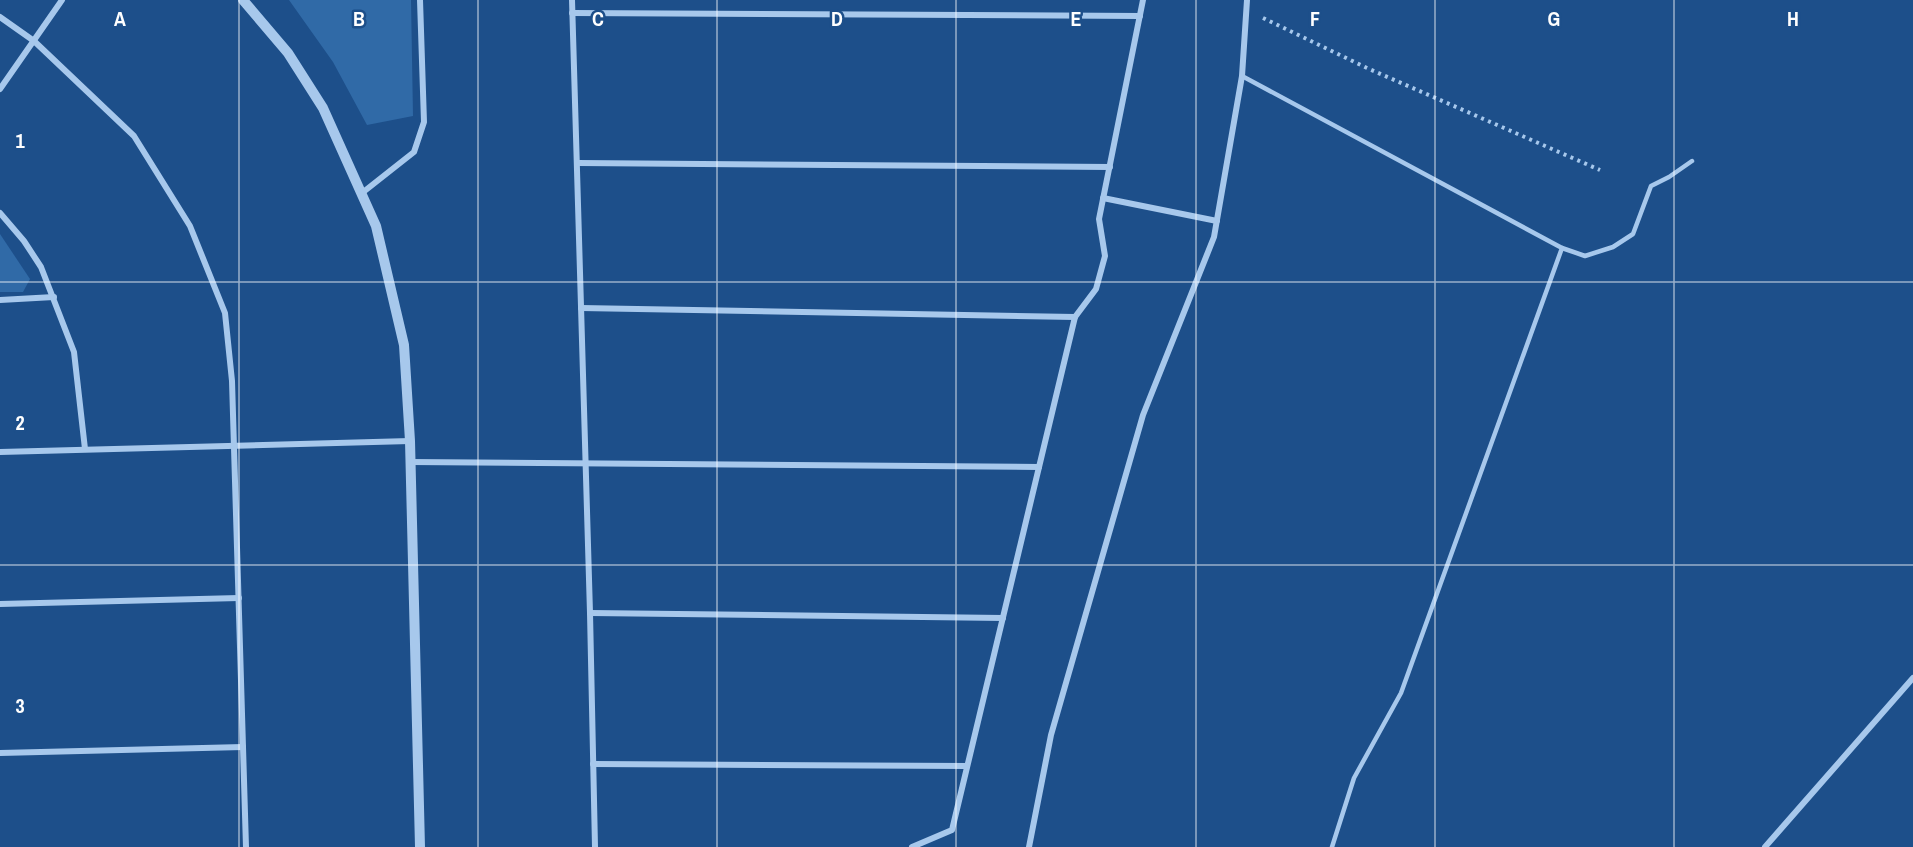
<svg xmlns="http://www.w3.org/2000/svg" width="1913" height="847" viewBox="0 0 1913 847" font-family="'Archivo Narrow',sans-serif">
  <rect width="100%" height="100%" fill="#1d4f8a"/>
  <g fill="#306aa7">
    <path d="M289,0h122l2,116 -46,9 -34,-63z"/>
    <path d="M0,234l30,45 -7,13h-23z"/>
  </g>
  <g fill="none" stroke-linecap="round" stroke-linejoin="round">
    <path stroke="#a7c8ec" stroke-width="4" stroke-dasharray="3 4.5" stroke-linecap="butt" d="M1263,18l104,50 233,102"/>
    <g stroke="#a7c8ec" stroke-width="4.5">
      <path d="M1242,76l320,172 -161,445 -47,85 -22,69"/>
      <path d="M1562,248l23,8 28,-9 20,-13 18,-48 18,-9 23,-16"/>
    </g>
    <g stroke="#a7c8ec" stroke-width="6">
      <path d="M572,0l18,613 5,234"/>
      <path d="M572,13l568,3"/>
      <path d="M0,17l34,24 100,95 56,90 35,87 7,68 14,466"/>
      <path d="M0,89l62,-89"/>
      <path d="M578,163l532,4"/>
      <path d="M362,193l52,-41 10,-30 -4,-122"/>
      <path d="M1103,198l114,23"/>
      <path d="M0,213l24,28 17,26 33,85 11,97"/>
      <path d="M0,300l54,-3"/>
      <path d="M581,308l494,9"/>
      <path d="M0,452l410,-11"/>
      <path d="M410,462l629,5"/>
      <path d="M0,604l239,-6"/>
      <path d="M590,613l413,5"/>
      <path d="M0,753l243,-6"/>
      <path d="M593,764l374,2"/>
      <path d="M912,847l40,-17 123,-513 21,-28 9,-33 -6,-37 44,-219"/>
      <path d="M1029,847l22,-112 92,-320 71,-178 28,-161 5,-76"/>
      <path d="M1765,847l148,-169"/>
    </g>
    <path stroke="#a7c8ec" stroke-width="10" d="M243,0l45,53 35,55 53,118 28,119 6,96 10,406"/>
  </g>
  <path fill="none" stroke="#fff" stroke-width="1.5" stroke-opacity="0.55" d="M239,0v847M478,0v847M717,0v847M956,0v847M1196,0v847M1435,0v847M1674,0v847M0,282h1913M0,565h1913"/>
  <g font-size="20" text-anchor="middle" font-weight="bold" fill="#fff" stroke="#1d4f8a" stroke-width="5" stroke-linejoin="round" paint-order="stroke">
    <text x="120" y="26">A</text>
    <text x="359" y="26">B</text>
    <text x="598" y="26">C</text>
    <text x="837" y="26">D</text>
    <text x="1076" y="26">E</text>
    <text x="1315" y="26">F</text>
    <text x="1554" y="26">G</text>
    <text x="1793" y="26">H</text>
    <text x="20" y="148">1</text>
    <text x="20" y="430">2</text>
    <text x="20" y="713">3</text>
  </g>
</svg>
